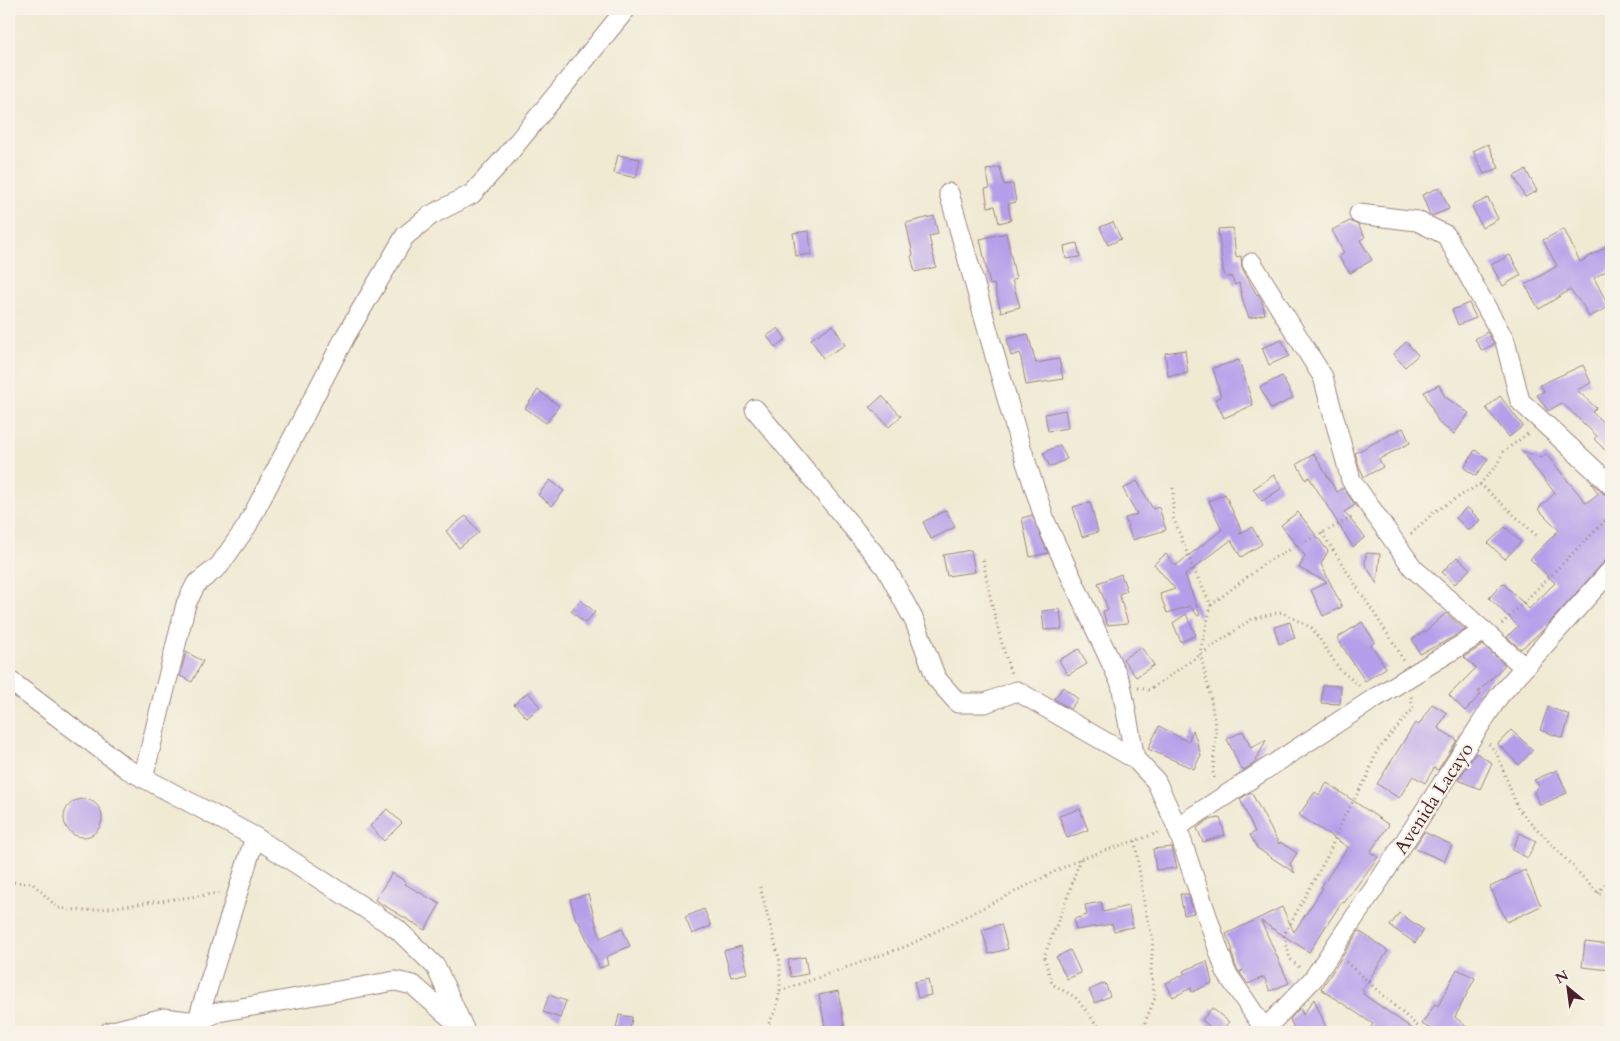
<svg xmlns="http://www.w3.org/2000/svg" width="1620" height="1041" viewBox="0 0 1620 1041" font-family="Cardo,serif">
  <rect width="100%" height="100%" fill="#f7f3e8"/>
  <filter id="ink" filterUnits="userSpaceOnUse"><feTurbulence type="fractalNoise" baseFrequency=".02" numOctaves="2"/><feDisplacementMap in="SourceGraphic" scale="10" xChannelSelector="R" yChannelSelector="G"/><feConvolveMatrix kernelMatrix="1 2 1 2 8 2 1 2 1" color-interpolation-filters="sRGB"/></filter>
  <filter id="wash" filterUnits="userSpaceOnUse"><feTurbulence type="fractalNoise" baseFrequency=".0096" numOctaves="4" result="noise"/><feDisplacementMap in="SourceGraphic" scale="20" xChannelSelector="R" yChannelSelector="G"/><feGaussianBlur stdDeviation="1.12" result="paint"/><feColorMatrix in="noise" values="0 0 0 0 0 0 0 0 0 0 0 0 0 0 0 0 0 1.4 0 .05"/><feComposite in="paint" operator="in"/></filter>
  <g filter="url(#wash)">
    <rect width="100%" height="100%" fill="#f0ead3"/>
    <g id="blocks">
      <g fill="#b69fea">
        <path d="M1488,144l11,24 -15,6 -11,-23z"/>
        <path d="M618,155l22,4 -4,19 -22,-5z"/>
        <path d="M1000,167l4,18 9,-1 3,18 -8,2 3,16 -12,3 -4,-17 -7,1 -3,-18 5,-1 -4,-18z"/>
        <path d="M1526,170l11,21 -12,6 -11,-21z"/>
        <path d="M1440,187l9,22 -17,7 -2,-1 -8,-20z"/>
        <path d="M1488,198l10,21 -16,9 -10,-22z"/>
        <path d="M934,216l4,18 -9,2 7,31 -21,5 -4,-16 2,-1 -7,-32z"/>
        <path d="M1350,221l8,4 7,12 -5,3 12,20 -22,13 -11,-16 5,-4 -12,-23z"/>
        <path d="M1113,222l8,17 -13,6 -8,-18z"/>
        <path d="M1233,228l3,29 5,-1 1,12 15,27 1,-1 4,7 3,13 -16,4 -5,-13 -5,-22 -4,2 -4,-9 -5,2 -3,-8 -5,-41z"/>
        <path d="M1564,229l16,33 31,-18v24l-17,10 15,29 -20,10 -7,-13 -12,-14 -31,19 -14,-24 32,-19 -14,-26z"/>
        <path d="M809,231l2,23 -15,2 -3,-23z"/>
        <path d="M1006,233l10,46 -4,1 8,27 -19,5 -7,-28 -4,1 -10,-46z"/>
        <path d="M1077,243l3,14 -14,2 -2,-13z"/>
        <path d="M1510,255l11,20 -18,11 -12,-21z"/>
        <path d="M1469,303l7,15 -18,7 -6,-15z"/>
        <path d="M833,325l12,20 -22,13 -12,-19z"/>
        <path d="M778,328l8,11 -11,8 -8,-11z"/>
        <path d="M1487,332l7,12 -12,7 -7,-12z"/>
        <path d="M1028,334l8,29 23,-4 4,20 -37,6 -6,-32 -9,3 -4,-17z"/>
        <path d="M1282,340l7,16 -20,9 -7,-17z"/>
        <path d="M1406,342l12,13 -13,12 -12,-13z"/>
        <path d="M1185,350l3,23 -20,3 -3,-23z"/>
        <path d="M1239,360l14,45 -29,13 -9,-19 6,-2 -8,-29z"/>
        <path d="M1583,365l8,18 -14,7 19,18 -4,4 15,14 4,-5v35l-17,-17 3,-3 -35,-33 -14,8 -11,-16 7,-4 -4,-6z"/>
        <path d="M1282,376l11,22 -22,11 -11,-22z"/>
        <path d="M1439,385l6,12 24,16 -15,21 -15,-11 -15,-31z"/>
        <path d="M538,390l21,16 -13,17 -21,-15z"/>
        <path d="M882,396l19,20 -12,11 -19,-20z"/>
        <path d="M1500,396l23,30 -14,11 -23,-29z"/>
        <path d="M1065,410l3,18 -20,3 -3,-17z"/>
        <path d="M1403,428l7,15 -31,16 4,8 -19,10 -5,-11 -4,-13z"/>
        <path d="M1060,445l7,14 -17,8 -7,-14z"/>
        <path d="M1475,450l13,9 -12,17 -12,-8z"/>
        <path d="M1521,451l20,7 5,-4 40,49 12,-9 -7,-12 13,12 7,2v60l-8,7 -59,66 -23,20 -14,-12 11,-11 -29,-28 14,-15 26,26 26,-26 -25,-24 29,-29 -21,-21 17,-16z"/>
        <path d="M1314,454l23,38 6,-4 12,17 -11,7 21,25 -12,10 -44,-70 -3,3 -9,-16z"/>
        <path d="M1274,475l8,13 -20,13 -9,-12z"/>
        <path d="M550,480l14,11 -12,15 -14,-11z"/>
        <path d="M1137,481l16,28 6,-2 7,23 -34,10 -7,-22 12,-4 -14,-25z"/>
        <path d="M1225,494l17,38 -3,2 13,-7 10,17 -21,13 -10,-17 -46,35 15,40 -2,1 -8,-10 -23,7 -7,-19 15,-5 -21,-25 12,-10 9,12 47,-36 -13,-29z"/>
        <path d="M1090,502l8,30 -16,5 -9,-30z"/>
        <path d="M1467,507l13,13 -11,11 -13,-13z"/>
        <path d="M946,510l9,17 -24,12 -8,-17z"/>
        <path d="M1298,512l30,39 -7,13 21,43 -19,9 -12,-26 16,-8 -28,-14 6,-12 -24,-31z"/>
        <path d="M1032,515l16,38 -18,4 -8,-39z"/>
        <path d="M466,516l13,16 -20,16 -13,-17z"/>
        <path d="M1505,527l16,15 -16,17 -17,-16z"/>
        <path d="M971,550l4,22 -28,4 -4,-21z"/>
        <path d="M1366,553l14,1 -3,30 -12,-20z"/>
        <path d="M1457,557l13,12 -15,15 -13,-12z"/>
        <path d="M1121,574l6,17 -8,3 9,29 -21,2 -4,-14 5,-1 -10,-27z"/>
        <path d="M580,600l15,12 -10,11 -14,-12z"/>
        <path d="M1060,609l2,20 -18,1 -2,-19z"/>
        <path d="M1446,613l19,17 -21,12 -24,12 -8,-15 14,-8z"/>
        <path d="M1186,614l10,21 -15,7 -8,-19z"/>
        <path d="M1290,622l5,16 -16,6 -5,-17z"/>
        <path d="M1362,622l13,20 -4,3 15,23 -21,13 -28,-43z"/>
        <path d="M1483,645l22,20 -27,27 3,2 -16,17 -16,-16 27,-27 -12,-11z"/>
        <path d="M1141,647l13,18 -18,12 -13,-18z"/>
        <path d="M1079,649l8,15 -19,11 -9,-15z"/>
        <path d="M186,652l17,9 -11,21 -12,-6z"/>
        <path d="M1323,685l18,1 -1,18 -19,-1z"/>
        <path d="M1063,687l15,12 -8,10 -16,-10z"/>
        <path d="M528,692l12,15 -13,11 -13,-14z"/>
        <path d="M1432,704l15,9 -9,15 19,12 -19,30 -4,-2 -9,15 -12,-7 -14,22 -22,-14 38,-61 4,2z"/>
        <path d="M1548,707l22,8 -7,23 -23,-8z"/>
        <path d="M1159,726l29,16 5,-12 8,25 -7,14 -46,-20z"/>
        <path d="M1511,730l22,20 -14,15 -21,-21z"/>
        <path d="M1243,731l8,17 15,-8 -11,23 -11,7 -3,-1 -14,-30z"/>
        <path d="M1476,753l16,10 -12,26 -22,-9z"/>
        <path d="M1557,770l10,23 -27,12 -6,-13 5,-6 -5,-6z"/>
        <path d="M1327,783l62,42 -19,27 8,5 -34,46 -2,-1 -33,50 -48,-31 28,62 -19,8 -6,-14 -16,7 -8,-11 3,-3 -4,2 -3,-5 -5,-16 2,-1 -7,-16 56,-27 12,25 29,-44 -2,-1 27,-40 -49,-32 16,-23 4,3z"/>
        <path d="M1251,792l28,52 1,-2 17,11 -7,11 5,9 -38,-25 -7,-13 5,-3 -15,-33z"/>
        <circle cx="83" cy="818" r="19"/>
        <path d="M387,809l15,14 -18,18 -14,-15z"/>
        <path d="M1080,809l8,21 -21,8 -8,-22z"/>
        <path d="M1220,818l5,17 -22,7 -6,-14 11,-8z"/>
        <path d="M1424,832l28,13 -8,16 -30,-13z"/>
        <path d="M1520,833l16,8 -8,17 -16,-8z"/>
        <path d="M1172,847l5,21 -21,2 -3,-21z"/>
        <path d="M1525,870l16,36 -34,16 -17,-35z"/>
        <path d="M392,873l14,9 -1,2 35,20 -15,26 -50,-30z"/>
        <path d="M588,894l12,44 22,-10 8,18 -24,11 2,8 -8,3 -22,-48h-2l-6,-21z"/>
        <path d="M1180,894h8l6,19 -10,2z"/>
        <path d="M1101,902l2,10 25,-6 5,21 -19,4 -2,-7 -36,6 -2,-11 13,-4 -2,-10z"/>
        <path d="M704,909l7,17 -19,8 -7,-17z"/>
        <path d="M1399,913l25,17 -9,13 -25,-17z"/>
        <path d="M1001,924l7,25 -19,5 -7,-24z"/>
        <path d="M1359,931l29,20 -26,39 2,2 -1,2 54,38h-50l6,-8 -52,-35z"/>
        <path d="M1585,942l26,3v25l-29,-3z"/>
        <path d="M741,946l7,27 -17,4 -7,-26z"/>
        <path d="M1070,950l11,23 -14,6 -11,-22z"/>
        <path d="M805,957l3,17 -17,3 -3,-17z"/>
        <path d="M1207,961l5,22 -20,9 -1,-4 -18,9 -7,-14 19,-9 -2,-3z"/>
        <path d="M1457,969l18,9 -20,39 18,15h-38l-13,-8 13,-20 3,2z"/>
        <path d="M928,979l3,16 -13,3 -4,-16z"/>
        <path d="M1105,983l5,13 -15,7 -6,-13z"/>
        <path d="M838,991l7,38 -19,3 -7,-37z"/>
        <path d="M549,995l17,6 -6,17 -17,-6z"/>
        <path d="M1314,999l14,33h-36l2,-3 -4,-10 10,-11 3,7z"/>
        <path d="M1212,1008l17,14 -9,10h-4l-14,-12z"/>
        <path d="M619,1015l13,2 -2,14 -14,-3z"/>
      </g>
    </g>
  </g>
  <g filter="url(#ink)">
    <use href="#blocks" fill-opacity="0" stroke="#9d847f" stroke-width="1"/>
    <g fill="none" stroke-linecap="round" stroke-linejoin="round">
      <g stroke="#9d847f" stroke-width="21">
        <g id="minor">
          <path d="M949,193l70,248 27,82 75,161 14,75"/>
          <path d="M1359,214l58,7 29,14 59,106 15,60 91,84"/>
          <path d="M1252,263l71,114 28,103 62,88 111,99"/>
          <path d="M755,409l131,159 29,54 21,56 22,25h27l32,-12 118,68 21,22 21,46 49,145 39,58"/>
          <path d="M9,680l118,89 128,68 142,92 39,38 28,62"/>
          <path d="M143,778l43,-174 10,-20 23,-18 28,-40 99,-191 59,-99 26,-21 41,-21 36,-40 118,-145"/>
          <path d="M1177,827l198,-129 109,-67"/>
          <path d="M109,1032l55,-14 33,4 58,-185"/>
          <path d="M174,1032l44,-20 177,-31 18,4 47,41"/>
          <path d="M1262,1032l51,-53 68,-101 118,-182 112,-126"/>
        </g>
      </g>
      <g stroke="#9d847f" stroke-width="3" stroke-dasharray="1 4" stroke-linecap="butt">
        <path d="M1480,484l57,52"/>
        <path d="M1173,488v29l20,51 18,37 -11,48 11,46 5,34 -3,39 2,8"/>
        <path d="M1322,533l76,117 5,11"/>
        <path d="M1411,534l23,-22 46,-28 17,-19 6,-13 27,-20"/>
        <path d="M983,560c7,39 16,76 28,114"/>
        <path d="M1211,605l57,-44 87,-45"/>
        <path d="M1502,624l109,-109"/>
        <path d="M1138,688l11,2 103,-71 29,-7 31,16 28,42 21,17"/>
        <path d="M1489,744l8,10 21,55 80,84 13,5"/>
        <path d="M1135,841l10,68 8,30 -2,32 4,27 -14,34"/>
        <path d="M1080,859l-13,40 -23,57 8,28 23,13 23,29 19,6"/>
        <path d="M9,882l23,1 26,25 28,3 134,-18"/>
        <path d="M760,887l20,75v29l-4,19 -12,22"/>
        <path d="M1598,893l13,-17"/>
        <path d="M1346,962l78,70"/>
        <path d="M1299,967l-9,-8 -6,-24 44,-80 15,-36 24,-42 10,-26 36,-42 -2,-13"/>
        <path d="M780,991l127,-45 173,-87 81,-27"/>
      </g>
      <use href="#minor" stroke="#fff" stroke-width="19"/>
    </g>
  </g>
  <g text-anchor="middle" stroke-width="4.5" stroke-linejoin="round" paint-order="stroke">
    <g font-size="19" fill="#4a1f2b" stroke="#f7f3e8">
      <text transform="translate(1433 798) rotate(-57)" y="7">Avenida Lacayo</text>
    </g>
  </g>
  <rect width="1620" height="1041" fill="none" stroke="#f7f3e8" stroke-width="30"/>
  <g transform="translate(1568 988) rotate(331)" stroke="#f7f3e8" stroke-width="4" paint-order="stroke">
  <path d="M0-4L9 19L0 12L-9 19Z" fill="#4a1f2b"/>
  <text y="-8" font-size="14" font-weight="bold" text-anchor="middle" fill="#4a1f2b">N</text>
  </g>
</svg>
